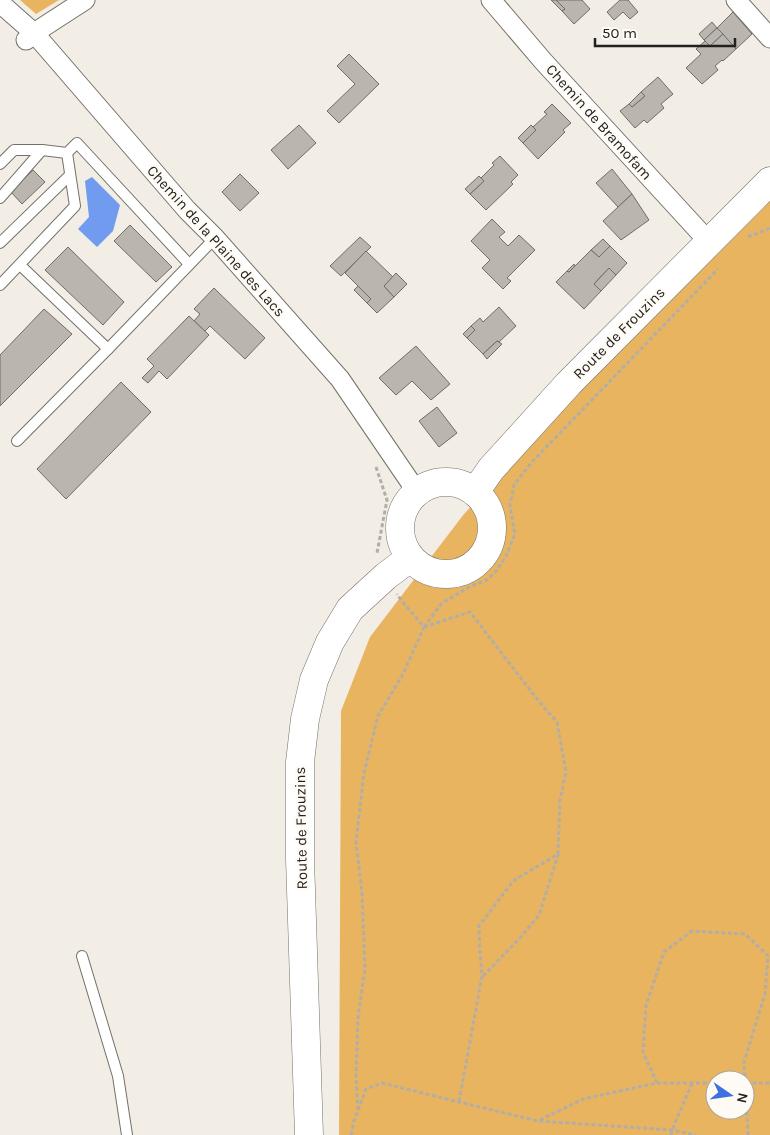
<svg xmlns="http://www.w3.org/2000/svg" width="770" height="1135" viewBox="0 0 770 1135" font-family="Karla,sans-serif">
  <rect width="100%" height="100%" fill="#f2ede5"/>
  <g fill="#e9b45f" fill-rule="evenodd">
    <path d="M20,0h39l-23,14z"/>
    <path d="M770,190v945h-431l2,-424 29,-74 94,-123zM715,1080h30v30h-30z"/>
  </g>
  <path fill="#719bee" d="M92,177l28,28 -7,26 -16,16 -19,-18 11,-12 -4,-36z"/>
  <g fill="#bab5ae" stroke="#716c66">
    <path d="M551,0h5l9,9 -3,2z"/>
    <path d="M556,0h26l8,9 -16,15 -12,-13 3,-2z"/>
    <path d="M620,0h8l10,12 -8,7 -7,-7 -9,8 -7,-8z"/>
    <path d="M733,12l19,22 -16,15 -19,-21z"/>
    <path d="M712,22l5,6 -13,12 -5,-6z"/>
    <path d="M717,28l6,6 -13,12 -6,-6z"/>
    <path d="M723,34l13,15 -13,12 -1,-1 -7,6 3,4 -16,14 -16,-16 15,-14 -5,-5 9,-8 5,5z"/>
    <path d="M349,54l30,30 -40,39 -12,-12 28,-27 -18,-18z"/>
    <path d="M658,77l15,17 -12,10 3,4 -17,15 -3,-3 -9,8 -15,-17 9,-7 3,3 13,-11 -4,-4z"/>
    <path d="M641,92l4,4 -13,11 -3,-3z"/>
    <path d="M552,104l19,19 -8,7 2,2 -27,27 -15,-16 13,-13 -3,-3 14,-13 -3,-2z"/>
    <path d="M299,125l17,18 -28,26 -17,-19z"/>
    <path d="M531,125l5,5 -13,13 -5,-5z"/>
    <path d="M500,156l18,19 -7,7 2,2 -27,26 -16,-16 14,-13 -3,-3 13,-13 -2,-2z"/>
    <path d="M612,169l20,25 -14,13 -22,-24z"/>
    <path d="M33,170l12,12 -23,22 -11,-12z"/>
    <path d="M240,174l19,19 -19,18 -18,-19z"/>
    <path d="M479,176l5,5 -14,13 -5,-5z"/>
    <path d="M632,194l17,26 -28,20 -18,-19z"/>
    <path d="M492,219l13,13 -6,5 9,9 11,-11 16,15 -28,28 4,3 -8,8 -21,-21 8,-8 -19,-19z"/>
    <path d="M130,225l42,42 -16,15 -42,-41z"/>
    <path d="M360,237l11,10 -30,29 -11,-10z"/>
    <path d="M603,239l7,7 -11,11 -8,-7z"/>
    <path d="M610,246l17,17 -11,12 -7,-7 -15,16 7,7 -17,18 -28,-27 11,-11 2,1 22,-22 8,7z"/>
    <path d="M68,247l56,55 -21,23 -58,-55z"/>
    <path d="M366,251l27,26 -9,9 10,11 -17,16 -10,-10 4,-4 -26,-26z"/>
    <path d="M574,264l1,2 -6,6 -2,-1z"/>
    <path d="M609,268l7,7 -15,16 -7,-7z"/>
    <path d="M396,273l11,11 -13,13 -10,-11z"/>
    <path d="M358,286l13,13 -4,4 -13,-13z"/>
    <path d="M214,288l51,50 -20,21 -35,-33 -5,5 -11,-10 6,-7 -6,-5z"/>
    <path d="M499,307l17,19 -17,16 -2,-1 -14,13 -16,-16 8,-8 -4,-4 9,-8 3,4z"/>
    <path d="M44,309l28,25 -72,72v-51z"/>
    <path d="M189,316l20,19 -42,44 -8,-8 -11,12 -6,-5 12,-12 -7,-7z"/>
    <path d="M471,326l4,4 -8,8 -4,-4z"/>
    <path d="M497,341l5,3 -15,15 -4,-5z"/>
    <path d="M416,346l34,38 -19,16 -19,-19 -16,14 -17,-17z"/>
    <path d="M121,382l30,30 -85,87 -29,-30z"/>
    <path d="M437,407l20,26 -18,14 -20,-26z"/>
  </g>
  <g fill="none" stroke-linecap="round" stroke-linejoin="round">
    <g stroke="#75716a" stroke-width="12">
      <g id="lane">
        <path d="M0,164l14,-14h28l25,3 10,-10 112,121"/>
        <path d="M0,198l42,-48"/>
        <path d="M0,243l70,-68"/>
        <path d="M20,265l88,84 107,-111"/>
        <path d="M0,285l75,-79 -8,-53"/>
        <path d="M17,441l91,-92"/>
        <path d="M82,956l36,120 9,59"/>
      </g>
    </g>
    <g stroke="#75716a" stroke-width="21">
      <g id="street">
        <path d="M491,0l52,61 166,181"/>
        <path d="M736,0l34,38"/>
        <path d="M0,3l34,30 153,177 28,28 125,141 77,113"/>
        <path d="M26,40l8,-7 51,-33"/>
      </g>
    </g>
    <g stroke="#75716a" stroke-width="29">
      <g id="secondary">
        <circle cx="446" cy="528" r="46"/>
        <path d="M475,492l16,-23 78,-86 201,-202"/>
        <path d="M309,1135l-9,-276v-97l5,-43 9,-39 16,-38 20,-33 36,-33 24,-18"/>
      </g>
    </g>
    <g stroke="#b2aea7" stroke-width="3" stroke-dasharray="4 2.5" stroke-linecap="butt">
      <path d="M748,237l22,-9"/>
      <path d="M376,467l11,33 -10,53 1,2"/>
      <path d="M424,627l46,-15 67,87 20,23 9,50 -6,28 -2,54 -45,27 -34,45 1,27 2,23 -23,126"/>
      <path d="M424,627l17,-23 28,-17 18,-7 10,-10 9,-14 9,-22 -5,-28 4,-21 18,-23 186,-193"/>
      <path d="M483,976l36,-37 20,-24 19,-60"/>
      <path d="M657,1083l-14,-31 3,-47 18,-53 28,-21 53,3 23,22 -3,38 -21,68 4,73"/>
      <path d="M746,1083h24"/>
      <path d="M358,1110l-2,-33 2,-59 7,-50 -3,-75 -6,-51 8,-69 14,-57 25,-42 21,-47 -23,-27 -4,-6"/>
      <path d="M540,1120l43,-21 74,-16h58"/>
      <path d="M351,1135l3,-14 12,-32 16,-6 77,19 79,19 134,9 24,5"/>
      <path d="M671,1135l1,-5 20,-47"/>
    </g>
    <use href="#lane" stroke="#fff" stroke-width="10"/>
    <use href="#street" stroke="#fff" stroke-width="19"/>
    <use href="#secondary" stroke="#fff" stroke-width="28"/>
  </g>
  <g text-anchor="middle" stroke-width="5" stroke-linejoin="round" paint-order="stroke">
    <g font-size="15" fill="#23211f" stroke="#fefaf4">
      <text transform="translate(599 122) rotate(48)" y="5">Chemin de Bramofam</text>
      <text transform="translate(216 241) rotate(48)" y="5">Chemin de la Plaine des Lacs</text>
      <text transform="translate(619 333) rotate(-45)" y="5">Route de Frouzins</text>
      <text transform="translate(301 828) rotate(-91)" y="5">Route de Frouzins</text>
    </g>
  </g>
  <g transform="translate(730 1095) rotate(103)"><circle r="24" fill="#fefaf4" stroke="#a6a39f"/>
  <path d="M0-4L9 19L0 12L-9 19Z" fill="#3c71e1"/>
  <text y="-8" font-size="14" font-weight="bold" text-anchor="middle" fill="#23211f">N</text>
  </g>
  <path d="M595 38v8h140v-8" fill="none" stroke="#23211f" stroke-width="2.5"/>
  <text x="602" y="38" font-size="15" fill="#23211f" stroke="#fefaf4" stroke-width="4" paint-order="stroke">50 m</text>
</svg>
